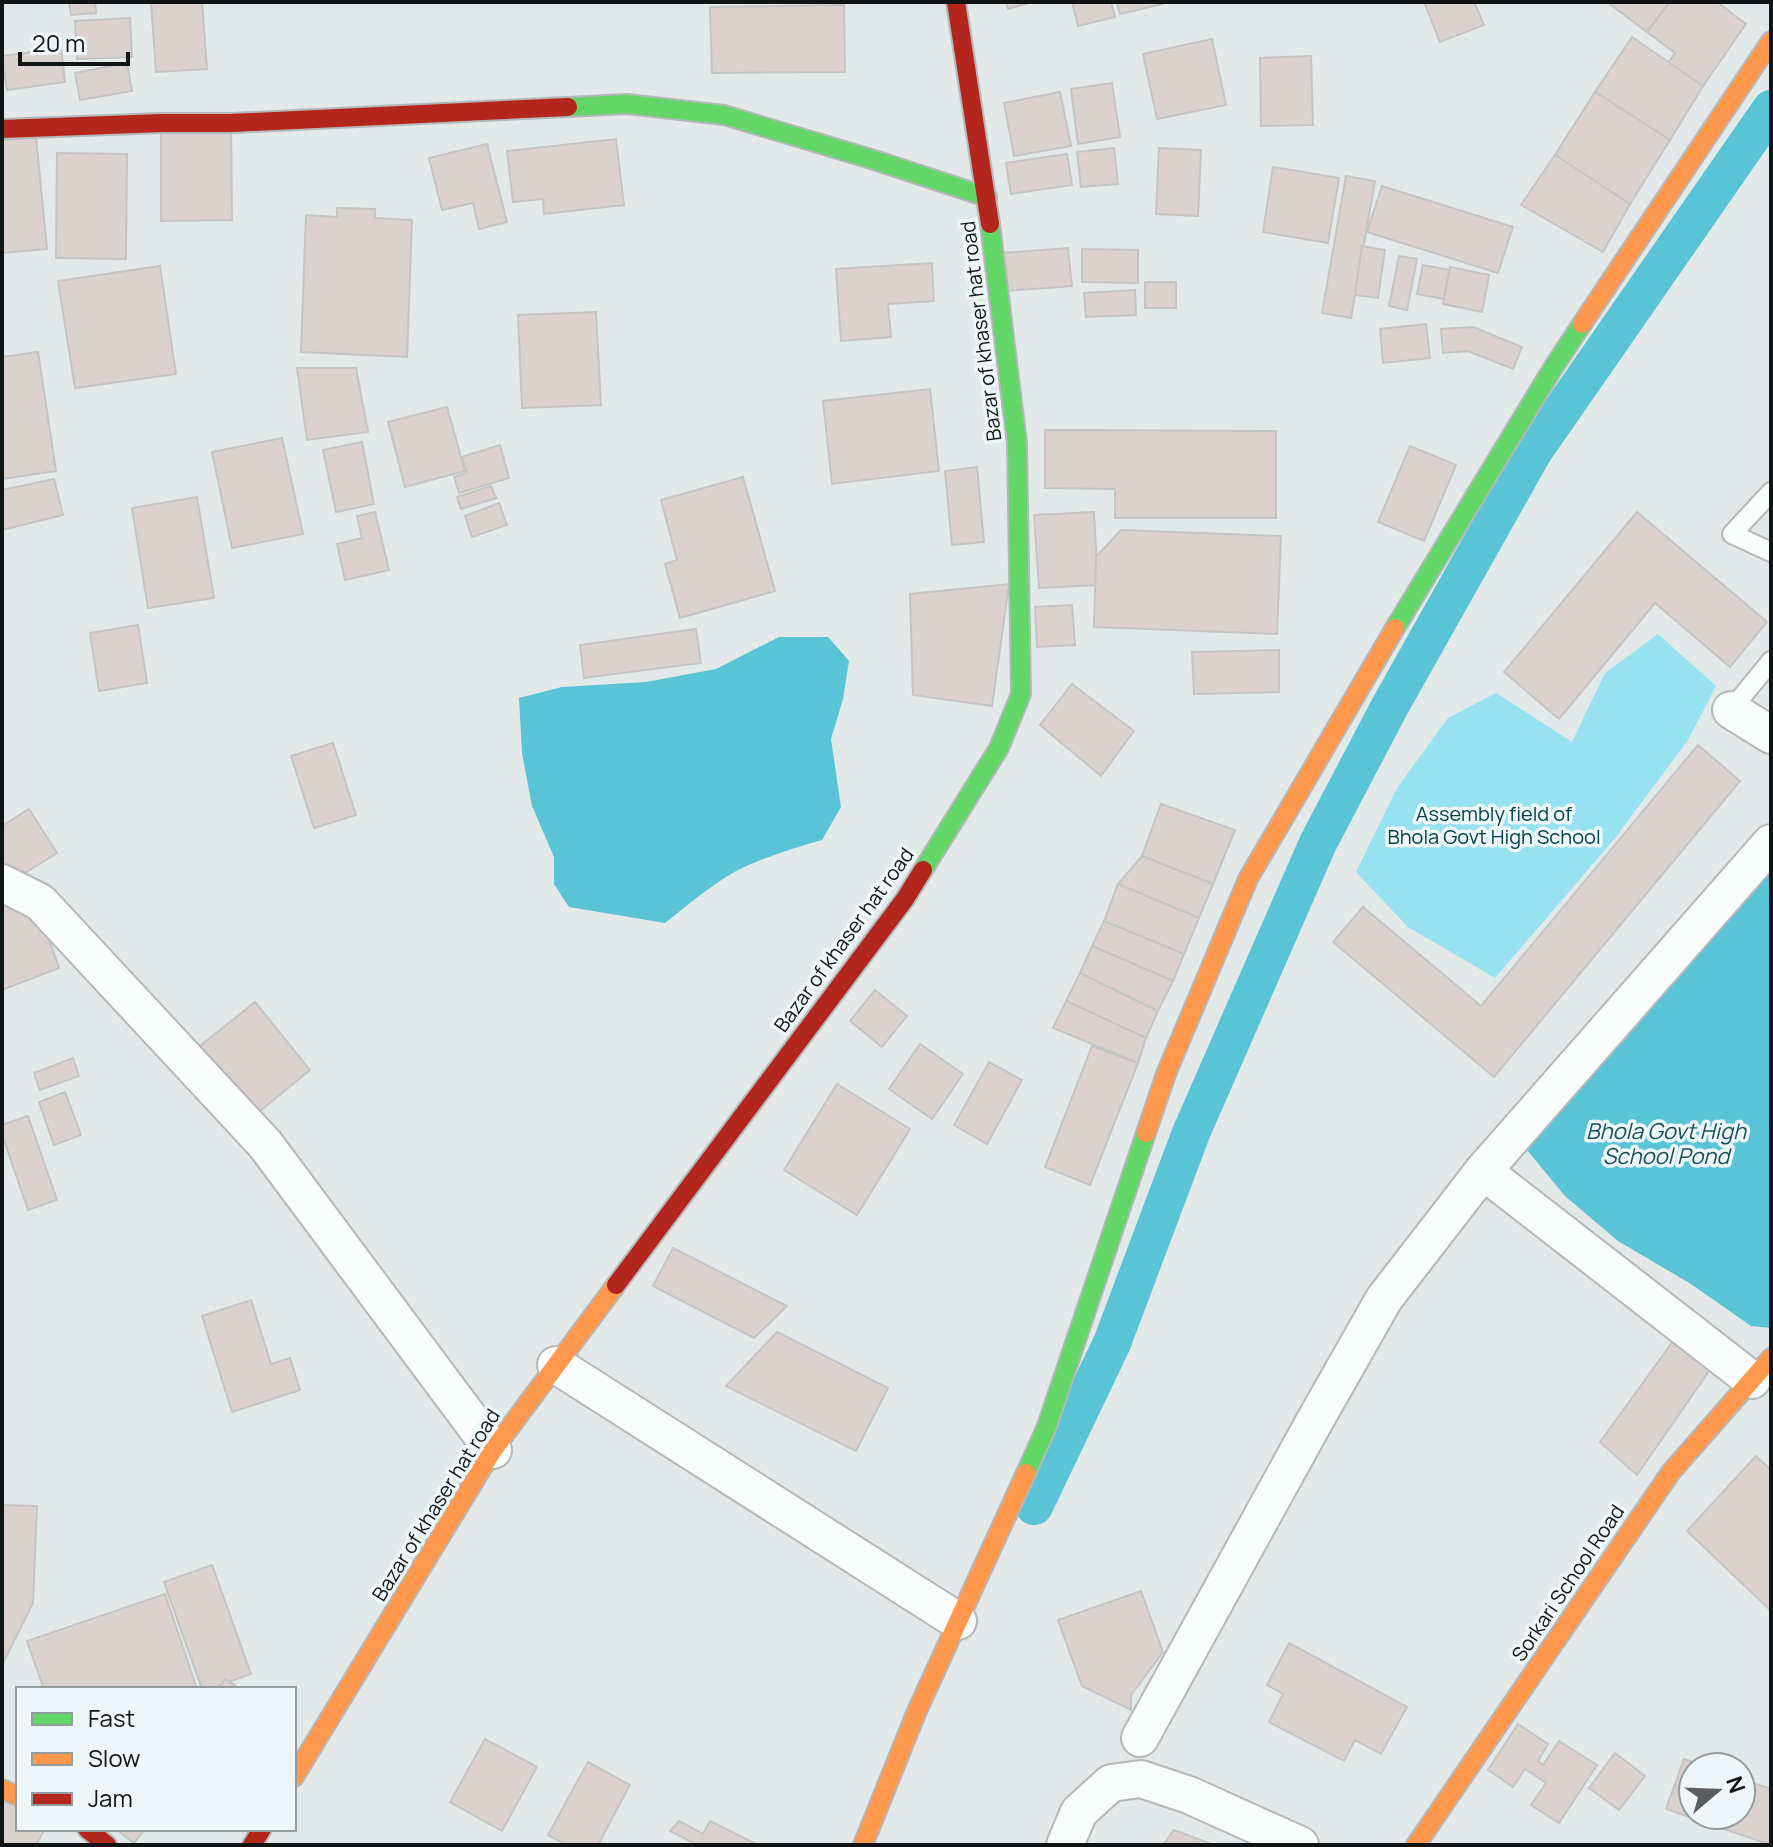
<svg xmlns="http://www.w3.org/2000/svg" width="1773" height="1847" viewBox="0 0 1773 1847" font-family="Manrope,sans-serif">
  <rect width="100%" height="100%" fill="#e3e8e9"/>
  <path fill="#97e2f0" d="M1658,634l58,52 -28,54 -73,98 -120,140 -87,-51 -52,-55 41,-84 51,-70 48,-25 76,49 33,-69z"/>
  <g fill="#59c4d5">
    <path d="M779,637h49l21,24 -6,38 -12,40 10,68 -19,33c-28,8 -57,17 -84,30 -26,14 -50,35 -73,53l-96,-16 -15,-23v-27l-22,-51 -10,-53 -3,-55 43,-11 84,-5 70,-13z"/>
    <path d="M1771,869v459l-20,-2 -60,-42 -73,-43 -53,-45 -38,-46 98,-123z"/>
  </g>
  <g fill="none" stroke-linecap="round" stroke-linejoin="round">
    <path stroke="#59c4d5" stroke-width="38" d="M1034,1506l78,-163 79,-210 127,-290 72,-137 143,-254 238,-343"/>
  </g>
  <g fill="#dbd2d0" stroke="#c4c4c4" stroke-width="2">
    <path d="M69,2h26l1,11 -25,2z"/>
    <path d="M151,2h51l5,67 -51,3z"/>
    <path d="M1006,2h26l-24,7z"/>
    <path d="M1072,2h39l4,15 -37,9z"/>
    <path d="M1117,2h44l1,2 -42,10z"/>
    <path d="M1424,2h50l10,23 -44,17z"/>
    <path d="M1607,2h63l-23,30z"/>
    <path d="M1670,2h47l29,22 -43,62 -35,-23 7,-10 -28,-21z"/>
    <path d="M844,5l1,67 -133,1 -2,-66z"/>
    <path d="M130,18l2,39 -55,2 -2,-38z"/>
    <path d="M1632,37l71,49 -33,54 -75,-48z"/>
    <path d="M1212,39l14,66 -69,14 -14,-65z"/>
    <path d="M61,48l4,34 -58,8 -5,-34z"/>
    <path d="M1311,56l2,69 -52,1 -1,-68z"/>
    <path d="M127,63l5,28 -52,9 -5,-27z"/>
    <path d="M1112,83l8,54 -42,7 -7,-55z"/>
    <path d="M1060,92l11,54 -57,10 -10,-53z"/>
    <path d="M1595,92l75,48 -40,64 -75,-49z"/>
    <path d="M161,123h70l1,97 -71,1z"/>
    <path d="M36,137l11,112 -45,4v-113z"/>
    <path d="M616,139l8,66 -80,9 -1,-15 -30,3 -6,-51z"/>
    <path d="M487,144l20,78 -28,7 -6,-26 -31,7 -13,-52z"/>
    <path d="M1114,148l4,36 -37,3 -4,-35z"/>
    <path d="M1159,148l42,2 -3,66 -42,-2z"/>
    <path d="M57,153l70,1 -1,105 -70,-1z"/>
    <path d="M1067,154l5,31 -61,9 -5,-31z"/>
    <path d="M1555,155l75,49 -27,48 -82,-47z"/>
    <path d="M1273,167l66,11 -11,65 -65,-11z"/>
    <path d="M1346,176l29,5 -24,137 -29,-5z"/>
    <path d="M1382,186l131,41 -15,46 -131,-41z"/>
    <path d="M337,208l38,1v9l37,2 -5,137 -106,-5 5,-137 31,2z"/>
    <path d="M1362,246l23,4 -7,48 -23,-3z"/>
    <path d="M1068,248l4,38 -66,5 -4,-38z"/>
    <path d="M1082,249l56,1v33l-56,-1z"/>
    <path d="M1399,256l18,3 -10,51 -18,-4z"/>
    <path d="M932,263l2,38 -46,3 3,33 -50,4 -5,-72z"/>
    <path d="M1423,265l26,5 -5,29 -27,-5z"/>
    <path d="M160,266l16,108 -101,14 -17,-107z"/>
    <path d="M1450,267l39,8 -7,37 -39,-8z"/>
    <rect x="1145" y="282" width="31" height="26"/>
    <path d="M1135,290l1,25 -50,2 -2,-24z"/>
    <path d="M596,312l5,93 -79,3 -4,-93z"/>
    <path d="M1426,324l4,34 -47,5 -3,-34z"/>
    <path d="M1473,327l49,20 -9,22 -45,-18 -25,2 -2,-24z"/>
    <path d="M38,352l18,119 -54,8v-122z"/>
    <path d="M297,368h59l12,64 -61,8z"/>
    <path d="M930,389l9,82 -107,13 -9,-83z"/>
    <path d="M447,407l18,64 -60,16 -17,-65z"/>
    <path d="M1045,430l231,1v87h-161v-29l-70,-1z"/>
    <path d="M282,438l21,96 -71,14 -20,-96z"/>
    <path d="M362,442l12,62 -38,8 -13,-62z"/>
    <path d="M500,445l9,33 -50,15 -5,-16 13,-4 -5,-16z"/>
    <path d="M1410,446l46,19 -32,76 -46,-19z"/>
    <path d="M977,467l7,75 -32,3 -7,-74z"/>
    <path d="M743,477l32,114 -95,27 -15,-54 12,-4 -16,-60z"/>
    <path d="M54,479l9,36 -61,15v-40z"/>
    <path d="M491,486l5,12 -35,11 -4,-12z"/>
    <path d="M197,497l17,101 -66,10 -16,-100z"/>
    <path d="M499,503l8,22 -35,12 -7,-21z"/>
    <path d="M375,512l14,58 -44,10 -8,-36 25,-6 -5,-22z"/>
    <path d="M1094,512l4,73 -59,3 -5,-73z"/>
    <path d="M1637,512l130,110 -37,45 -75,-64 -96,116 -55,-47z"/>
    <path d="M1121,530l160,6 -4,98 -183,-7 2,-70z"/>
    <path d="M1009,584l-17,122 -79,-11 -3,-101z"/>
    <path d="M1072,605l3,40 -38,2 -2,-40z"/>
    <path d="M138,625l9,58 -48,8 -9,-58z"/>
    <path d="M696,629l5,34 -117,15 -4,-33z"/>
    <path d="M1279,650v42l-85,2 -2,-42z"/>
    <path d="M1072,684l62,47 -33,45 -61,-51z"/>
    <path d="M333,743l23,72 -42,13 -23,-72z"/>
    <path d="M1698,745l42,36 -246,296 -161,-135 30,-35 118,99z"/>
    <path d="M1161,804l74,26 -22,54 -71,-28z"/>
    <path d="M29,809l28,44 -37,23 -18,-13v-37z"/>
    <path d="M1142,856l71,28 -14,34 -81,-34z"/>
    <path d="M1118,884l81,34 -15,36 -80,-33z"/>
    <path d="M2,898l41,24 16,46 -57,22z"/>
    <path d="M1104,921l80,33 -11,27 -81,-35z"/>
    <path d="M1092,946l81,35 -15,30 -78,-38z"/>
    <path d="M1080,973l78,38 -12,27 -80,-37z"/>
    <path d="M875,990l32,26 -25,31 -32,-26z"/>
    <path d="M1066,1001l80,37 -8,25 -85,-35z"/>
    <path d="M255,1002l55,68 -55,45 -55,-69z"/>
    <path d="M920,1044l43,30 -31,45 -43,-30z"/>
    <path d="M1092,1046l46,17 -48,122 -45,-18z"/>
    <path d="M73,1058l6,18 -39,14 -6,-17z"/>
    <path d="M989,1062l33,18 -35,64 -33,-19z"/>
    <path d="M837,1084l73,45 -53,86 -73,-45z"/>
    <path d="M65,1092l16,43 -27,10 -15,-43z"/>
    <path d="M28,1116l29,84 -29,10 -26,-76v-9z"/>
    <path d="M673,1248l114,58 -33,32 -101,-52z"/>
    <path d="M251,1300l20,64 19,-6 10,32 -68,22 -30,-96z"/>
    <path d="M777,1332l111,56 -32,63 -130,-65z"/>
    <path d="M1679,1333l37,28 -79,114 -37,-33z"/>
    <path d="M1756,1456l15,14v141l-84,-80z"/>
    <path d="M2,1505l35,1 -4,97 -31,62z"/>
    <path d="M212,1565l39,109 -42,15h-7l-38,-107z"/>
    <path d="M1141,1591l22,61 -32,43v15l-49,-24 -24,-66z"/>
    <path d="M165,1594l32,95h-153l-17,-48z"/>
    <path d="M1289,1643l118,64 -26,47 -26,-14 -11,21 -75,-39 14,-28 -16,-9z"/>
    <path d="M225,1679l16,10h-22z"/>
    <path d="M1518,1724l30,20 -10,17 5,4 16,-24 38,24 -38,58 -28,-18 15,-22 -21,-14 -12,18 -25,-17z"/>
    <path d="M485,1739l52,28 -35,64 -52,-29z"/>
    <path d="M1615,1753l30,23 -26,34 -30,-22z"/>
    <path d="M1684,1759l24,8h-15v48h48v-36l30,10v56l-105,-36z"/>
    <path d="M588,1762l42,23 -32,60h-31l-19,-10z"/>
    <path d="M18,1797v32h27l-9,16h-34v-43z"/>
    <path d="M679,1821l24,13 7,-13 46,23 -59,1 -27,-14z"/>
    <path d="M116,1829h29l-11,14z"/>
    <path d="M1174,1830l40,15h-51z"/>
  </g>
  <g fill="none" stroke-linecap="round" stroke-linejoin="round">
    <g stroke="#b4b8b9" stroke-width="22">
      <g id="lane">
        <path d="M1771,492l-39,42 39,18"/>
        <path d="M1731,710l40,-49"/>
      </g>
    </g>
    <g stroke="#b4b8b9" stroke-width="40">
      <g id="street">
        <path d="M1731,710l40,25"/>
        <path d="M2,883l38,19 225,242 228,306"/>
        <path d="M556,1365l402,256"/>
        <path d="M1752,1380l-269,-209 288,-328"/>
        <path d="M1140,1738l173,-314 71,-125 99,-128"/>
        <path d="M1065,1845l14,-33 32,-29 30,-4 48,16 111,50"/>
      </g>
    </g>
    <g stroke="#b4b8b9" stroke-width="22">
      <g id="fast">
        <path d="M568,107l59,-3 97,11 147,44 116,38"/>
        <path d="M1395,628l158,-260 29,-44"/>
        <path d="M923,870l76,-122 22,-54 -4,-251 -27,-219"/>
        <path d="M1026,1473l21,-47 99,-293"/>
      </g>
    </g>
    <g stroke="#b4b8b9" stroke-width="22">
      <g id="slow">
        <path d="M1582,324l189,-283"/>
        <path d="M1146,1133l20,-59 82,-195 147,-251"/>
        <path d="M294,1777l199,-327 123,-165"/>
        <path d="M2,1789l16,7"/>
        <path d="M863,1845l54,-134 109,-238"/>
        <path d="M1416,1845l255,-373 100,-114"/>
      </g>
    </g>
    <g stroke="#b4b8b9" stroke-width="22">
      <g id="jam">
        <path d="M956,2l34,222"/>
        <path d="M2,129l159,-6h70l337,-16"/>
        <path d="M616,1285l289,-386 18,-29"/>
        <path d="M87,1829l20,16"/>
        <path d="M252,1845l10,-16"/>
      </g>
    </g>
    <use href="#lane" stroke="#fbfcfc" stroke-width="18"/>
    <use href="#street" stroke="#fbfcfc" stroke-width="36"/>
    <use href="#fast" stroke="#63d668" stroke-width="18"/>
    <use href="#slow" stroke="#ff974d" stroke-width="18"/>
    <use href="#jam" stroke="#b3261e" stroke-width="18"/>
  </g>
  <g text-anchor="middle" stroke-width="7" stroke-linejoin="round" paint-order="stroke">
    <g font-size="20" fill="#111415" stroke="#edf7f9">
      <text transform="translate(981 331) rotate(-97)" y="7">Bazar of khaser hat road</text>
      <text transform="translate(844 940) rotate(-54)" y="7">Bazar of khaser hat road</text>
      <text transform="translate(436 1505) rotate(-58)" y="7">Bazar of khaser hat road</text>
      <text transform="translate(1568 1583) rotate(-56)" y="7">Sorkari School Road</text>
    </g>
    <g font-size="20" fill="#00404a" stroke="#edf7f9">
      <text x="1494" y="821">Assembly field of<tspan x="1494" dy="23">Bhola Govt High School</tspan></text>
    </g>
    <g font-size="22" font-style="italic" fill="#17505a" stroke="#edf7f9">
      <text x="1666" y="1139">Bhola Govt High<tspan x="1666" dy="25">School Pond</tspan></text>
    </g>
  </g>
  <rect width="1773" height="1847" fill="none" stroke="#111415" stroke-width="8"/>
  <rect x="16" y="1687" width="280" height="144" fill="#edf7f9" stroke="#959c9e" stroke-width="2"/>
  <rect x="32" y="1713" width="40" height="12" fill="#63d668" stroke="#959c9e" stroke-width="2"/>
  <text x="88" y="1727" font-size="24" fill="#111415">Fast</text>
  <rect x="32" y="1753" width="40" height="12" fill="#ff974d" stroke="#959c9e" stroke-width="2"/>
  <text x="88" y="1767" font-size="24" fill="#111415">Slow</text>
  <rect x="32" y="1793" width="40" height="12" fill="#b3261e" stroke="#959c9e" stroke-width="2"/>
  <text x="88" y="1807" font-size="24" fill="#111415">Jam</text>
  <g transform="translate(1717 1791) rotate(71)"><circle r="38" fill="#edf7f9" stroke="#959c9e" stroke-width="2"/>
  <path d="M0-6L14 30L0 20L-14 30Z" fill="#5a5e5f"/>
  <text y="-12" font-size="22" font-weight="bold" text-anchor="middle" fill="#111415">N</text>
  </g>
  <path d="M20 52v12h108v-12" fill="none" stroke="#111415" stroke-width="4"/>
  <text x="32" y="52" font-size="24" fill="#111415" stroke="#edf7f9" stroke-width="6" paint-order="stroke">20 m</text>
</svg>
